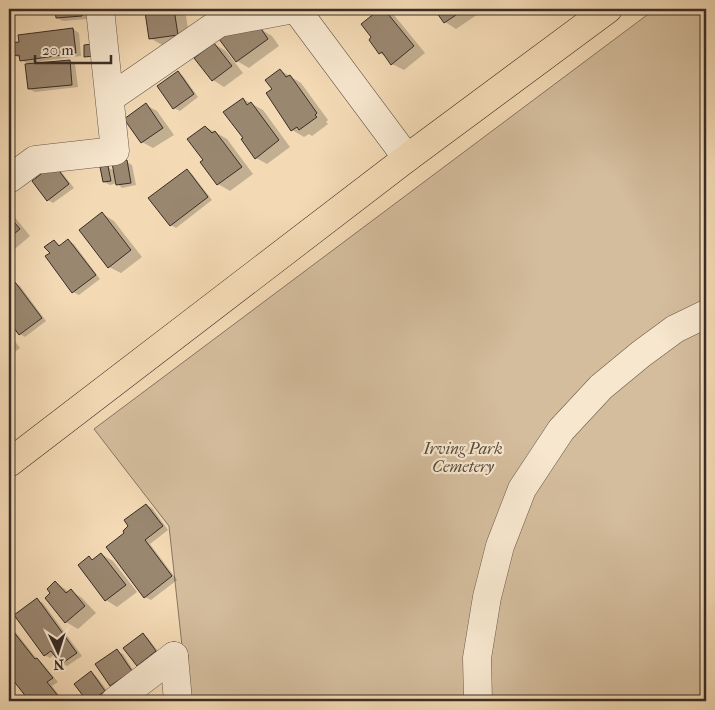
<svg xmlns="http://www.w3.org/2000/svg" width="715" height="710" viewBox="0 0 715 710" font-family="'IM FELL French Canon',serif">
  <rect width="100%" height="100%" fill="#f3dab5"/>
  <filter id="stains"><feTurbulence type="fractalNoise" baseFrequency=".004" numOctaves="4"/><feColorMatrix values="0 0 0 0 .2 0 0 0 0 .09 0 0 0 0 .02 0 0 0 .5 -.17"/></filter>
  <radialGradient id="worn" r=".72"><stop offset=".6" stop-color="#630" stop-opacity="0"/><stop offset="1" stop-color="#630" stop-opacity=".3"/></radialGradient>
  <path fill="#d4bd9d" stroke="#877562" d="M655,9h51v692h-518l-19,-175 -75,-97z"/>
  <g fill="#0003">
    <path d="M56,9h30l1,10 -24,2 -6,-3z"/>
    <path d="M174,9l12,7 4,25 -28,4 -12,-7 -4,-25z"/>
    <path d="M194,9h44v3l-33,3z"/>
    <path d="M382,9l12,6 31,38 -21,17 -12,-6 -5,-6 -7,-5 -10,-13 3,-3 -10,-13z"/>
    <path d="M435,9h44l2,3 -25,17 -11,-7z"/>
    <path d="M73,29l6,4 2,23 -48,6v2l37,-3 5,3 3,23 -43,5 -6,-3 -2,-26 -6,-3v-2l-9,-3 8,-12z"/>
    <path d="M260,29l12,7 7,10 -30,22 -12,-7 -16,-22z"/>
    <path d="M214,44l12,7 17,22 -19,14 -11,-7z"/>
    <path d="M280,70l21,13 27,37 -2,2 2,2 -16,12 -3,-2 -5,3 -12,-7 -24,-37 6,-4z"/>
    <path d="M178,72l5,4 15,21 -18,14 -6,-3z"/>
    <path d="M243,99l20,11 27,37 -23,17 -11,-6 -11,-20z"/>
    <path d="M146,105l11,6 17,24 -21,13 -11,-6z"/>
    <path d="M9,117l5,47 -5,1z"/>
    <path d="M206,127l21,12 26,35 -23,17 -12,-7 -14,-23z"/>
    <path d="M127,162l5,3 4,20 -14,3 -5,-5 -7,2 -6,-3 4,-15 6,4z"/>
    <path d="M59,169l15,19 -21,15 -5,-3z"/>
    <path d="M187,170l5,4 20,26 -36,28 -5,-3z"/>
    <path d="M9,210l21,26 -21,18z"/>
    <path d="M103,214l11,7 28,36 -21,16 -12,-6z"/>
    <path d="M54,241l7,5 8,-5 5,3 26,35 -21,16 -6,-3 -22,-39z"/>
    <path d="M9,279l11,7 26,35 -21,16 -5,-3 -11,-15z"/>
    <path d="M9,333l11,15 -11,8z"/>
    <path d="M146,505l6,3 16,22 -18,14 27,36 -26,20 -6,-3 -19,-64z"/>
    <path d="M101,554l12,7 24,31 -20,15 -11,-7 -17,-42 4,2z"/>
    <path d="M55,582l14,10 2,-1 11,7 14,15 -18,16 -12,-7z"/>
    <path d="M37,600l6,3 39,53 -15,10 -5,-3 -7,-9 -5,4 -6,-3z"/>
    <path d="M9,624l28,35 5,4 16,19 -6,4 12,15h-36l-1,-1 2,-2 -20,-25z"/>
    <path d="M143,635l5,3 13,17 -17,14 -6,-4 -13,-17z"/>
    <path d="M117,651l6,3 13,21 -20,14 -5,-3 -14,-21z"/>
    <path d="M91,672l5,4 14,18 -9,7h-13l-12,-17z"/>
  </g>
  <g fill="#9a8770" stroke="#3a2d26">
    <path d="M55,9h26l1,7 -26,2z"/>
    <path d="M167,9h7l4,26 -29,4 -4,-27z"/>
    <path d="M380,9h4l30,37 -23,19 -9,-13 -3,2 -10,-14 2,-3 -10,-13z"/>
    <path d="M434,9h31l-21,14z"/>
    <path d="M260,27l8,12 -32,23 -17,-23 12,-9z"/>
    <path d="M73,28l3,25 -56,8 -1,-6 -8,1 -2,-13 10,-1 -1,-7z"/>
    <path d="M214,43l18,23 -20,15 -18,-23z"/>
    <path d="M93,44l1,12 -10,1v-12z"/>
    <path d="M70,60l2,25 -44,4 -3,-25z"/>
    <path d="M280,69l6,8 4,-2 27,38 -2,2 2,2 -18,13 -2,-3 -6,4 -25,-38 6,-4 -7,-9z"/>
    <path d="M178,71l16,23 -21,15 -16,-23z"/>
    <path d="M243,98l4,7 4,-3 28,38 -24,19 -14,-20 2,-1 -20,-26z"/>
    <path d="M146,103l17,25 -22,15 -17,-24z"/>
    <path d="M205,126l7,7 3,-2 27,36 -25,18 -17,-23 3,-2 -16,-21z"/>
    <path d="M127,160l4,23 -15,2 -4,-22z"/>
    <path d="M54,164l15,20 -22,17 -15,-20z"/>
    <path d="M108,166l3,15 -8,1 -3,-15z"/>
    <path d="M187,169l21,28 -38,29 -22,-28z"/>
    <path d="M102,212l29,38 -23,18 -29,-38z"/>
    <path d="M9,216l11,13 -11,9z"/>
    <path d="M68,239l28,36 -24,18 -27,-37 5,-3 -6,-6 10,-7 5,6z"/>
    <path d="M9,280l2,4 4,-2 27,36 -23,17 -10,-14z"/>
    <path d="M146,504l17,22 -18,14 27,36 -28,22 -38,-51 18,-14 -1,-2 5,-5 -4,-6z"/>
    <path d="M101,553l25,32 -21,16 -27,-36 11,-9 3,4z"/>
    <path d="M55,581l11,12 5,-4 14,17 -20,17 -20,-25 5,-5 -3,-4z"/>
    <path d="M37,598l40,55 -16,11 -10,-13 -7,5 -30,-41z"/>
    <path d="M9,626l26,33 2,-1 16,20 -6,4 15,19h-35l-1,-1 1,-2 -18,-23z"/>
    <path d="M143,633l13,18 -19,15 -14,-18z"/>
    <path d="M117,649l15,22 -22,15 -15,-22z"/>
    <path d="M91,671l14,20 -14,10h-4l-13,-17z"/>
    <path d="M144,695l6,6h-14z"/>
  </g>
  <g fill="none" stroke-linecap="round" stroke-linejoin="round">
    <g stroke="#68584a" stroke-width="29">
      <g id="minor">
        <path d="M296,9l111,149"/>
        <path d="M110,98l109,-75 75,-14"/>
        <path d="M9,179l26,-19 80,-9 -15,-142"/>
        <path d="M174,656l4,45"/>
        <path d="M115,701l59,-45"/>
        <path d="M478,701l-1,-43 10,-61 13,-51 22,-57 39,-59 40,-43 40,-33 34,-25 31,-15"/>
      </g>
    </g>
    <g stroke="#3a2d26" stroke-width="29">
      <path id="major" d="M9,463l398,-305 201,-149"/>
    </g>
    <use href="#minor" stroke="#f7e7cf" stroke-width="28"/>
    <use href="#major" stroke="#f3dab5" stroke-width="28"/>
  </g>
  <g text-anchor="middle" stroke-width="4.5" stroke-linejoin="round" paint-order="stroke">
    <g font-size="16" font-style="italic" fill="#594a3e" stroke="#f7e7cf">
      <text x="463" y="454">Irving Park<tspan x="463" dy="18">Cemetery</tspan></text>
    </g>
  </g>
  <rect width="715" height="710" fill="none" stroke="#f3dab5" stroke-width="30"/>
  <rect x="10" y="10" width="695" height="690" fill="none" stroke="#3a2d26" stroke-width="2.5"/>
  <rect x="15" y="15" width="685" height="680" fill="none" stroke="#3a2d26"/>
  <g transform="translate(58 652) rotate(176)" stroke="#f7e7cf" stroke-width="4" paint-order="stroke">
  <path d="M0-4L9 19L0 12L-9 19Z" fill="#3a2d26"/>
  <text y="-8" font-size="14" font-weight="bold" text-anchor="middle" fill="#3a2d26">N</text>
  </g>
  <path d="M35 55v8h76v-8" fill="none" stroke="#3a2d26" stroke-width="2.5"/>
  <text x="42" y="55" font-size="15" fill="#3a2d26" stroke="#f7e7cf" stroke-width="4" paint-order="stroke">20 m</text>
  <rect width="100%" height="100%" filter="url(#stains)"/>
  <rect width="100%" height="100%" fill="url(#worn)"/>
</svg>
